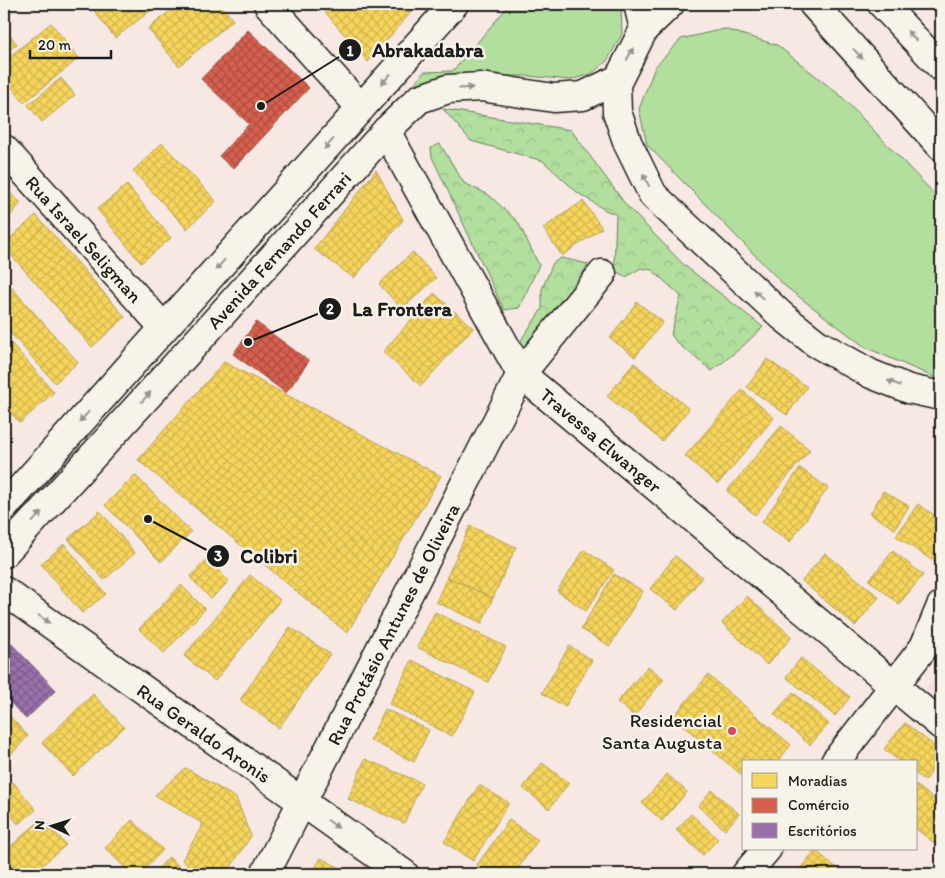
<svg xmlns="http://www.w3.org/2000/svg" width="945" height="878" viewBox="0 0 945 878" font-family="Itim,sans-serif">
  <defs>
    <pattern id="forest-crowns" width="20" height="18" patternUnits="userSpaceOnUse" patternTransform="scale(1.25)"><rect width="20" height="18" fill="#b2df9d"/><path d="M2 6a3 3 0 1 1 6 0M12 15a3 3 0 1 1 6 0" fill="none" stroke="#98bf87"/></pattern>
    <pattern id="homes-cross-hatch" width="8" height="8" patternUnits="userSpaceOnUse" patternTransform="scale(1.25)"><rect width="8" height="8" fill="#f6d55c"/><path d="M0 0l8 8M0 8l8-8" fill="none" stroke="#d2b64f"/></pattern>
    <pattern id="shops-cross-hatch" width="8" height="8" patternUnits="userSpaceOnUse" patternTransform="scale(1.25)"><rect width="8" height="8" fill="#d6604d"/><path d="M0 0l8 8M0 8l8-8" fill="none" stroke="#ad4e3f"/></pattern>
    <pattern id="offices-cross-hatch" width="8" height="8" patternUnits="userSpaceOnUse" patternTransform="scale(1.25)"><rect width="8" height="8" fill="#9970ab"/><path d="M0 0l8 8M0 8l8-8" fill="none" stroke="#7c5b8a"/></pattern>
  </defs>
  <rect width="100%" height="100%" fill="#f7e8e4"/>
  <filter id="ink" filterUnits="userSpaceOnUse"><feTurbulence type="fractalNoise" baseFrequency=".02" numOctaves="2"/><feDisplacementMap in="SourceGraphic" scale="10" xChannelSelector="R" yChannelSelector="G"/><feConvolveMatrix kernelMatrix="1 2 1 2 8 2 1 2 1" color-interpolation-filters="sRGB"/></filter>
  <g filter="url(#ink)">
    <path fill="#f6dbe0" d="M941,670v33l-16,-14z"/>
    <g fill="#b2df9d" stroke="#677e5c">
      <path d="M510,4h111l1,30 -15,27 -16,13 -21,6 -41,-4h-61l-54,8 10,-12 29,-1z"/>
      <path d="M724,29l53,16 64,51 100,105v178h-3l-73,-32 -79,-60 -139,-142 -8,-36 16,-42 26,-28z"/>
    </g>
    <g fill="url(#forest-crowns)" stroke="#677e5c">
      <path d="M443,109l128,21 55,75 58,60 79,62 -20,19 -31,25 -35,-28 -6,-9 10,-38 -29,-26 -11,-2 -15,9 -12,-7 2,-56 -11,-4 -27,-17 -35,-32 -72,-20z"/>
      <path d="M440,144l24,39 25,12 29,27 21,43 -20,43 -15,2 -72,-153 -1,-9z"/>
      <path d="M561,258l27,6 -10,19 -45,67 -10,-2 -2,-8 21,-31v-20l11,-26z"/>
    </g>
    <g fill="url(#homes-cross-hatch)" stroke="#b59e49">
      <path d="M89,4h70l-44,34z"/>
      <path d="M178,4h42l13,16 -54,46 -31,-37z"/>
      <path d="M318,4h100l-50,58z"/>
      <path d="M51,23l28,35 -55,45 -20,-26v-16z"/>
      <path d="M4,28l13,16 -13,10z"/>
      <path d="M61,78l14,17 -33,27 -14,-17z"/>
      <path d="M162,143l54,58 -29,28 -54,-58z"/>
      <path d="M376,170l27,50 -49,58 -40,-29z"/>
      <path d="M127,185l44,53 -30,25 -44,-54z"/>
      <path d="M4,187l17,16 -17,20z"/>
      <path d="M583,201l19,27 -40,28 -19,-28z"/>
      <path d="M36,215l89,102 -33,30 -88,-100v-3z"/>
      <path d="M413,252l23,26 -34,31 -23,-25z"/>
      <path d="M4,279l74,83 -23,21 -51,-57z"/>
      <path d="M434,293l39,35 -52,58 -38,-34z"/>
      <path d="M637,302l26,20 -28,35 -25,-19z"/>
      <path d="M4,335l50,57 -34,31 -16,-18z"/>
      <path d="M767,359l40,28 -20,28 -40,-28z"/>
      <path d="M224,362l217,114 -94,157 -209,-173z"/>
      <path d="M634,363l55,46 -27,32 -55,-45z"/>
      <path d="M742,390l32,28 -56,66 -33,-28z"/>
      <path d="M781,426l29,24 -55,65 -28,-24z"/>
      <path d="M800,468l28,20 -38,54 -28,-20z"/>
      <path d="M135,475l56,57 -30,30 -56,-57z"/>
      <path d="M883,491l26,15 -14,23 -25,-15z"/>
      <path d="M918,504l23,16v36l-5,7 -40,-27z"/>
      <path d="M100,511l35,42 -31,27 -36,-41z"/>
      <path d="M470,526l46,21 -23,51 -46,-21z"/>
      <path d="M64,544l42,50 -24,19 -41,-49z"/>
      <path d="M584,550l30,20 -28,41 -29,-20z"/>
      <path d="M893,551l30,24 -24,29 -30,-24z"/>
      <path d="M825,553l54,44 -24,29 -53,-45z"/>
      <path d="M675,556l27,21 -25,33 -27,-21z"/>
      <path d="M207,559l22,22 -18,18 -21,-22z"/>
      <path d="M614,574l29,17 -33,55 -29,-17z"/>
      <path d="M250,575l30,25 -65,81 -31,-25z"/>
      <path d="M447,577l46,21 -11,25 -46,-21z"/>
      <path d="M181,585l24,24 -41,44 -25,-24z"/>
      <path d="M747,596l45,41 -25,28 -45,-42z"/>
      <path d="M435,612l71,35 -18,35 -71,-35z"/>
      <path d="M290,627l40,27 -51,74 -39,-28z"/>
      <path d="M569,646l23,14 -27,47 -23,-14z"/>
      <path d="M801,658l49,39 -15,19 -49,-39z"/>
      <path d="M412,660l63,32 -23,44 -63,-32z"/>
      <path d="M648,666l16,13 -30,37 -17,-14z"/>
      <path d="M708,675l83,70 -14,17h-33v15l-71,-60z"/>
      <path d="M793,692l36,32 -19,21 -36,-31z"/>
      <path d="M93,694l31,33 -51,49 -31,-33z"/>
      <path d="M385,709l44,21 -15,32 -44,-22z"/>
      <path d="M4,710l24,26 -24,26z"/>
      <path d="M905,723l36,28v9l-16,21 -9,-7v-12h-16l-16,-13z"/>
      <path d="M365,759l57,24 -18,40 -56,-24z"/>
      <path d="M542,763l27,20 -20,26 -26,-21z"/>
      <path d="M186,768l50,30 15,38 -25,38h-27l-17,-14 21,-36 -48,-29z"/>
      <path d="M667,774l20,18 -25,29 -20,-18z"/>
      <path d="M13,782l23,28 -18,14 -14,-18v-17z"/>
      <path d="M941,782v12l-6,-4z"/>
      <path d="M479,785l30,18 -36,58 -29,-19z"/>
      <path d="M916,785l25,19v44l-25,-19z"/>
      <path d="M712,790l27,24 -14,16 -27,-24z"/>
      <path d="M691,814l27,25 -15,16 -27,-25z"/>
      <path d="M43,818l23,27 -34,29h-28v-22z"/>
      <path d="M132,820l31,30 -23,24h-9l-26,-26z"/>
      <path d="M509,820l29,20 -24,34h-24l-13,-9z"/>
      <path d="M815,850l29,24h-48z"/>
      <path d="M169,857l18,17h-34z"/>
      <path d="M321,858l31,16h-40z"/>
    </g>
    <g fill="url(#shops-cross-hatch)" stroke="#9e4c3e">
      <path d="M248,30l61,58 -76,81 -14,-13 30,-32 -48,-45z"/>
      <path d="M256,322l53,39 -23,32 -53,-39z"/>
    </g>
    <path fill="url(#offices-cross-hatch)" stroke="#745780" d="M4,636l52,54 -30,29 -22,-23z"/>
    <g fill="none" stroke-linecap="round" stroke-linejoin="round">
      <g stroke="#1c1c1c" stroke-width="31">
        <g id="minor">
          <path d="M268,4l93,104"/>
          <path d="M638,4l6,25"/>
          <path d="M386,131l135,243 420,351"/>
          <path d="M4,149l160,179"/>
          <path d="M4,507l450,-503"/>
          <path d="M4,553l182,-199 200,-223 33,-32 29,-10 33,-2 73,11 29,-2 33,-16"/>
          <path d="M4,591l400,283"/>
          <path d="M265,874l256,-500 81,-100"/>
        </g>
      </g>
      <g stroke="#1c1c1c" stroke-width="31">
        <g id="major">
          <path d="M924,647l17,-41"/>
          <path d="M835,762l89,-115 17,-14"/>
          <path d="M746,874l21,-25"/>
        </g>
      </g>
      <g stroke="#1c1c1c" stroke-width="31">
        <g id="highway">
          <path d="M670,4l-26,25 -28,55 1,28 11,32 25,51 129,121 34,27 55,31 38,15 32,7"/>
          <path d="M813,4l128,142"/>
          <path d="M882,4l59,63"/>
        </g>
      </g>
      <use href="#minor" stroke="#f7f3e8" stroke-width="28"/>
      <use href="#major" stroke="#f7f3e8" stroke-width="28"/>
      <use href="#highway" stroke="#f7f3e8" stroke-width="28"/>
    </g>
    <defs><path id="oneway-solid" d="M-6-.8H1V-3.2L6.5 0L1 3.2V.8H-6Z" transform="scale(1.25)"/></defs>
    <g fill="#94928c">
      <use href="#oneway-solid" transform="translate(912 36) rotate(-133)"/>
      <use href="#oneway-solid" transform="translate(630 54) rotate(-61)"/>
      <use href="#oneway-solid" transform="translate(858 54) rotate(48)"/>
      <use href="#oneway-solid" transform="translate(386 79) rotate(132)"/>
      <use href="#oneway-solid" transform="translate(466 88) rotate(-4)"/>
      <use href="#oneway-solid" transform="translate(329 144) rotate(132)"/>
      <use href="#oneway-solid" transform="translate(646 180) rotate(-117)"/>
      <use href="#oneway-solid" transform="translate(220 265) rotate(132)"/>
      <use href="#oneway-solid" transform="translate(759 295) rotate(-137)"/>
      <use href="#oneway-solid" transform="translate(894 383) rotate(-158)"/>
      <use href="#oneway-solid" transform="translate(146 397) rotate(-48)"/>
      <use href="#oneway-solid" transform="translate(84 417) rotate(132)"/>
      <use href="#oneway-solid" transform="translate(37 517) rotate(-48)"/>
      <use href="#oneway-solid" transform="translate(44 619) rotate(35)"/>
      <use href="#oneway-solid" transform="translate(333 824) rotate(35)"/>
    </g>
  </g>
  <circle fill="#d1495b" stroke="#f7f3e8" stroke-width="2" cx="732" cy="731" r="5"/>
  <g text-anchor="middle" stroke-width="5" stroke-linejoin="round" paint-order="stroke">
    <g font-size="19" fill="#1c1c1c" stroke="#f7f3e8">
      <text transform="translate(84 239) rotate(48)" y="7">Rua Israel Seligman</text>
      <text transform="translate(279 250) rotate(-48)" y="7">Avenida Fernando Ferrari</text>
      <text transform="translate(601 440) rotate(40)" y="7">Travessa Elwanger</text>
      <text transform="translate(393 624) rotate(-63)" y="7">Rua Protásio Antunes de Oliveira</text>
      <text transform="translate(204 733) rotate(35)" y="7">Rua Geraldo Aronis</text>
    </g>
    <g font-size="19" fill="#1c1c1c" stroke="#f7f3e8" text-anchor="end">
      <text x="722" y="727">Residencial<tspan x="722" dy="22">Santa Augusta</tspan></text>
    </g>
  </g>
  <path fill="none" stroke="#1c1c1c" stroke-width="2" d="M261 106L350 50M248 342L330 309M148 519L218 556"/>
  <g fill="#1c1c1c" stroke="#f7f3e8" stroke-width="2">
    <circle cx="261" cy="106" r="5"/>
    <circle cx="248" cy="342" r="5"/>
    <circle cx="148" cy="519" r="5"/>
    <circle cx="350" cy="50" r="12"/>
    <circle cx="330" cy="309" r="12"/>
    <circle cx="218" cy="556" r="12"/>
  </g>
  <g font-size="15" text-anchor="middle" font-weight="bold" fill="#fff">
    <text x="350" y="56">1</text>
    <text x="330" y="314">2</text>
    <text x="218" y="561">3</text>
  </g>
  <g font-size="20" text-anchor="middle" font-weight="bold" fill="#1c1c1c" stroke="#f7f3e8" stroke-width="5" stroke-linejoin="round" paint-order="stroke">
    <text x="428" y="57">Abrakadabra</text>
    <text x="402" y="316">La Frontera</text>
    <text x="269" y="563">Colibri</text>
  </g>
  <rect width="945" height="878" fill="none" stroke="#f7f3e8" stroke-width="20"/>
  <rect x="10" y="10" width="925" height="858" fill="none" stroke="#1c1c1c" stroke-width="2" filter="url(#ink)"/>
  <rect x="742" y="760" width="175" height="90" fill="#f7f3e8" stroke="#9f9d96"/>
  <rect x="752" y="773" width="25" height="15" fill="#f6d55c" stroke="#9f9d96"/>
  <text x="788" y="786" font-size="15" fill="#1c1c1c">Moradias</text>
  <rect x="752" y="798" width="25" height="15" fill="#d6604d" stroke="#9f9d96"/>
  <text x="788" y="810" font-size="15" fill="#1c1c1c">Comércio</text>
  <rect x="752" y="823" width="25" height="15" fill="#9970ab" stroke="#9f9d96"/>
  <text x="788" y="836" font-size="15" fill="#1c1c1c">Escritórios</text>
  <g transform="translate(52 826) rotate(274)" stroke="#f7f3e8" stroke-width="4" paint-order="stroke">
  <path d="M0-4L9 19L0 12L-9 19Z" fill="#1c1c1c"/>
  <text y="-8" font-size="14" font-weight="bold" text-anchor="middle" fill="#1c1c1c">N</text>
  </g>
  <path d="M30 50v8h81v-8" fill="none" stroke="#1c1c1c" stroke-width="2.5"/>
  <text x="38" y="50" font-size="15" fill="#1c1c1c" stroke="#f7f3e8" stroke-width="4" paint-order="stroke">20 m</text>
</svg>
